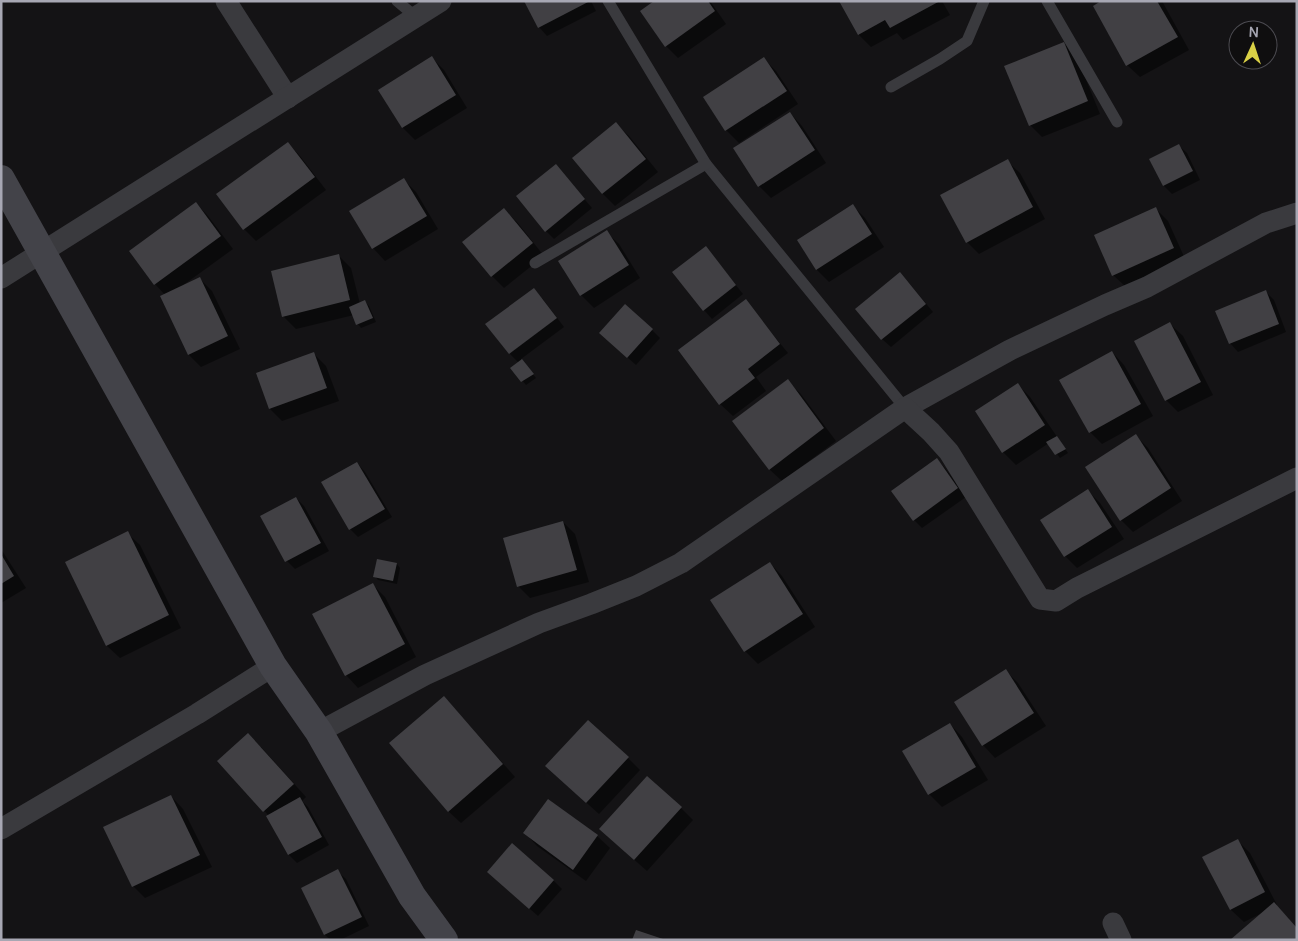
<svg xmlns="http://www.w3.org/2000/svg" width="1298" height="941" viewBox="0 0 1298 941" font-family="Manrope,sans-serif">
  <rect width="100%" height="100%" fill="#141315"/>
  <g fill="#0007">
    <path d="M526,1h65l5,10 -49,25 -8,-9z"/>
    <path d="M656,1h54l16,23 -48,34 -12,-12z"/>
    <path d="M840,1h102l8,14 -47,25 -6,-7 -26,14 -12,-12z"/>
    <path d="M1103,1h59l27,49 -49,27 -13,-12z"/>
    <path d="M1063,43l13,12 24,59 -58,23 -12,-12z"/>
    <path d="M432,58l12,12 23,38 -52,32 -12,-12z"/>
    <path d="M764,59l12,12 22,33 -59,39 -13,-13 -22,-33z"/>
    <path d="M790,113l12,13 24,37 -55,35 -12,-12z"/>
    <path d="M616,124l13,12 29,36 -43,34 -12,-12 -29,-36z"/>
    <path d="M288,143l12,13 26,34 -70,51 -12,-12z"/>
    <path d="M1178,145l9,8 13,27 -28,14 -8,-8 -14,-27z"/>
    <path d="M1007,161l13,12 25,46 -66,35 -12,-12z"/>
    <path d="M556,166l36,42 -38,31 -8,-8z"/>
    <path d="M403,179l13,13 22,37 -53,32 -12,-13z"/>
    <path d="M196,203l12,13 25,33 -51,37 18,-7 12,12 28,58 -39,18 -12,-12 -24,-60 -10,-11z"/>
    <path d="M853,206l12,12 19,29 -55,35 -12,-12 -19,-29z"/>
    <path d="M1156,209l12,12 18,40 -60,26 -13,-12z"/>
    <path d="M504,210l13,12 27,34 -40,32 -12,-12z"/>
    <path d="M606,232l13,12 21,34 -46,30 -13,-13 -21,-33z"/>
    <path d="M706,248l37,46 -31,25 -8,-9z"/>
    <path d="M339,256l12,12 9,36 5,-2 4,4 7,16 -15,6 -3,-4 -4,-9 -58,14 -13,-13z"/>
    <path d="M908,282l25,30 -42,35 -9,-8z"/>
    <path d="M1266,292l8,8 12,32 -48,20 -8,-9z"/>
    <path d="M542,298l22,29 -43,32 15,19 -10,7 -14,-17 7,-5 -9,-9z"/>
    <path d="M745,301l43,52 -32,24 10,14 -33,25 -13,-12z"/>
    <path d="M1170,324l13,12 30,59 -35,17 -12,-12z"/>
    <path d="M652,330l8,8 -24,27 -27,-24z"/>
    <path d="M1112,352l12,13 29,51 -51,28 -12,-12z"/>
    <path d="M314,354l12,12 13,35 -57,20 -12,-12z"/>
    <path d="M787,381l13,12 36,48 -54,40 -13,-12z"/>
    <path d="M1018,385l12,12 38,56 -8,5 -11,-15 -33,22 -13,-13 -26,-40z"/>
    <path d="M1136,436l12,12 34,53 -49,31 -12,-12z"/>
    <path d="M937,460l8,8 21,29 -44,31 -8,-8z"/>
    <path d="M357,463l8,9 27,45 -34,20 -8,-8z"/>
    <path d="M1088,491l12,12 24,36 -47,29 -12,-12z"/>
    <path d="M296,498l8,8 25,45 -34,18 -8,-8 -25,-44z"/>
    <path d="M563,522l12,12 14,48 -59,16 -12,-12z"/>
    <path d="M127,533l13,12 41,83 -61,30 -13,-12 -41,-83z"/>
    <path d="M1,549l25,39 -25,15z"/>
    <path d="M770,563l12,13 33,51 -57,37 -13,-13z"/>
    <path d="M397,564l3,4 -3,16 -19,-4 -3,-4z"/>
    <path d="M373,585l12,12 31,60 -58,31 -12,-13z"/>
    <path d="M1006,671l12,12 28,43 -51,32 -12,-13 -27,-42z"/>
    <path d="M444,697l71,80 -54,46 -13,-12z"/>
    <path d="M950,724l12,13 26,43 -46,27 -13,-13 -25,-43z"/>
    <path d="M261,747l45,50 -4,4 6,6 21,38 -32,18 -8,-8 -20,-39 -50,-55z"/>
    <path d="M628,758l12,12 -41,44 -40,-36z"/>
    <path d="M171,796l12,13 29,58 -67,31 -12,-12z"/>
    <path d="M681,808l12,12 -46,51 -34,-30z"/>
    <path d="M525,833l72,3 13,12 -24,33 -49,-35z"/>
    <path d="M1237,840l13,13 27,52h-1l21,23 -35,-15 -18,9 -13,-12 -27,-52z"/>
    <path d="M337,871l9,8 23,47 -29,14h-9l-6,-5 -23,-47z"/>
    <path d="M497,880h56l9,9 -24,27z"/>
  </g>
  <g fill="#414044">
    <path d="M524,1h66l-52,27z"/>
    <path d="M654,1h54l7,10 -50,36 -25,-36z"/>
    <path d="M839,1h101l-50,27 -5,-8 -27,15z"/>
    <path d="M1101,1h56l21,36 -52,29 -33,-60z"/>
    <path d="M1064,42l24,59 -59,25 -25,-60z"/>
    <path d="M432,56l24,39 -54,33 -24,-38z"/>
    <path d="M764,57l23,34 -62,40 -22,-34z"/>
    <path d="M790,112l25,38 -57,37 -25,-39z"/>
    <path d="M616,122l30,37 -44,35 -30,-36z"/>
    <path d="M288,142l27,35 -72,53 -27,-36z"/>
    <path d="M1179,144l14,27 -30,15 -14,-27z"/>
    <path d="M1008,159l25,48 -67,36 -26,-48z"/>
    <path d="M556,164l29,35 -40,33 -29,-36z"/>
    <path d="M404,178l23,38 -55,33 -23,-38z"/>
    <path d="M196,202l25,34 -67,49 -25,-34z"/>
    <path d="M853,204l19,30 -56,36 -19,-30z"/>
    <path d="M1156,207l18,41 -62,28 -18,-41z"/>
    <path d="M504,208l29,35 -42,34 -29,-35z"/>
    <path d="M607,230l22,35 -49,31 -22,-35z"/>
    <path d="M706,246l30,39 -33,26 -31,-39z"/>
    <path d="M339,254l11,46 -68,17 -11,-46z"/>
    <path d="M900,272l26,32 -45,36 -26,-31z"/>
    <path d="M200,277l28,59 -40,19 -28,-59z"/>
    <path d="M534,288l23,30 -48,36 -24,-30z"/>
    <path d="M1266,290l13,34 -50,20 -14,-33z"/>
    <path d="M746,299l34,45 -32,25 7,9 -36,27 -41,-55z"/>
    <path d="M365,300l8,18 -17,7 -7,-18z"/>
    <path d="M625,304l28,25 -26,29 -28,-25z"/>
    <path d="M1170,322l31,60 -36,19 -31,-60z"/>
    <path d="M1112,351l29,53 -52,29 -30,-53z"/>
    <path d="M314,352l13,36 -58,21 -13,-36z"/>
    <path d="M522,359l12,15 -13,8 -11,-14z"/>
    <path d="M788,379l36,49 -55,42 -37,-49z"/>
    <path d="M1018,383l27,42 -43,28 -27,-42z"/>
    <path d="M1136,434l35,54 -51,33 -35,-54z"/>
    <path d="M1057,436l9,13 -11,6 -9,-13z"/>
    <path d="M937,458l21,30 -45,33 -22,-30z"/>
    <path d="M357,462l28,47 -36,21 -28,-48z"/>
    <path d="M1088,489l24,38 -48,30 -24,-37z"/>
    <path d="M296,497l25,46 -36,19 -25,-46z"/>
    <path d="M563,521l14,49 -60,17 -14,-49z"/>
    <path d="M128,531l41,84 -63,31 -41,-84z"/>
    <path d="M1,554l13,22 -13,8z"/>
    <path d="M377,559l20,4 -4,18 -20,-4z"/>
    <path d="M770,562l33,52 -59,38 -34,-52z"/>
    <path d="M373,583l32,61 -60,32 -33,-62z"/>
    <path d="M1006,669l28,44 -52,33 -28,-44z"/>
    <path d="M444,696l59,68 -55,48 -59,-69z"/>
    <path d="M588,720l41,37 -43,46 -41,-37z"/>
    <path d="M950,723l26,44 -48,28 -26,-44z"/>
    <path d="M248,733l46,51 -31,28 -46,-51z"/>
    <path d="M647,776l35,31 -48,53 -35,-31z"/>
    <path d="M171,795l29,60 -68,32 -29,-60z"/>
    <path d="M300,797l22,40 -34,18 -22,-39z"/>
    <path d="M548,799l50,36 -25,35 -50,-37z"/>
    <path d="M1238,839l27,53 -35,18 -28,-53z"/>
    <path d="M512,843l42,37 -25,29 -42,-37z"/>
    <path d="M338,869l24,48 -38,18 -23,-47z"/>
    <path d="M1274,902l23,26v12h-67z"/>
    <path d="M636,930l27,9v1h-31z"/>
  </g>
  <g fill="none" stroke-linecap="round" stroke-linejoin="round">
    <g stroke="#3a3a3e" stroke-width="11">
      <path d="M397,1l19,16"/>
      <path d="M608,1l98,163 199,244"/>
      <path d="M1047,1l70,121"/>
      <path d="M891,87l49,-28 27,-18 17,-40"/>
      <path d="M535,263l171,-99"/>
    </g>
    <g stroke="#3a3a3e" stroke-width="21">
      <path d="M226,1l62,97"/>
      <path d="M1,278l440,-277"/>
      <path d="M905,408l105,-58 95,-45 42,-18 119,-64 31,-10"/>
      <path d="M319,732l106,-57 114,-52 52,-19 45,-18 45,-23 224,-155 26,24 18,20 91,147 16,2 21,-13 220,-110"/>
      <path d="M1,829l196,-115 76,-48"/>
      <path d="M1113,923l8,17"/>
    </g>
    <path stroke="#434349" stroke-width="28" d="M1,179l272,487 46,66 93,164 32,44"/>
  </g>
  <rect width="1298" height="941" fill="none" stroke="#a7a7b3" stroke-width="5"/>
  <g transform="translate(1253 45) rotate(3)"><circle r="24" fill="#0f0e0f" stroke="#4c4b51"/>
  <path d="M0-4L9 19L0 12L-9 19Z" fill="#dad146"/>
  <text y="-8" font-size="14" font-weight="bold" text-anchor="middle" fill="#a7a7b3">N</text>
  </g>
</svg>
